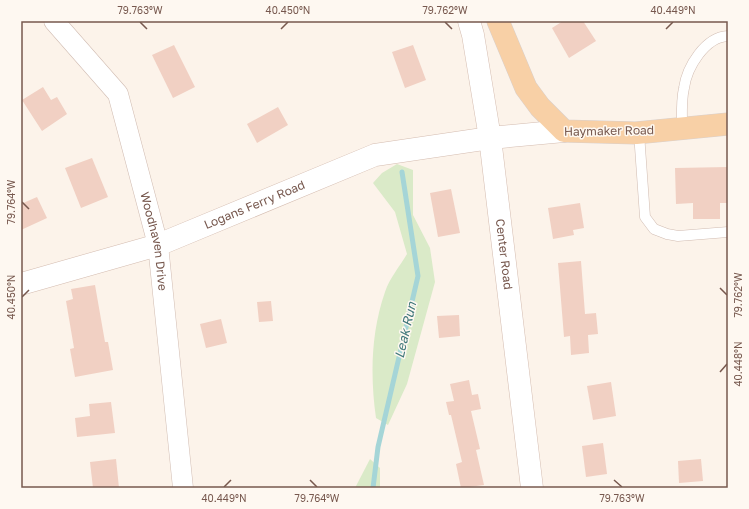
<svg xmlns="http://www.w3.org/2000/svg" width="749" height="509" viewBox="0 0 749 509" font-family="'Golos Text',sans-serif">
  <rect width="100%" height="100%" fill="#fcf3ea"/>
  <g fill="#daeac8">
    <path d="M397,164l16,6v45l17,33 5,34 -28,102 -19,41 -12,-7c-6,-42 -5,-86 9,-126 4,-13 15,-26 22,-38l-12,-42 -22,-29 9,-10z"/>
    <path d="M370,459l10,9v20h-25z"/>
  </g>
  <g fill="none" stroke-linecap="round" stroke-linejoin="round">
    <path stroke="#a5d5d7" stroke-width="5" d="M373,488l5,-41 40,-171 -16,-104"/>
  </g>
  <g fill="#f1d0c3">
    <path d="M563,21h20l13,20 -27,17 -17,-30z"/>
    <path d="M174,45l21,42 -22,11 -21,-43z"/>
    <path d="M413,45l13,35 -21,8 -13,-36z"/>
    <path d="M43,87l8,13 6,-3 10,17 -25,17 -20,-31z"/>
    <path d="M278,107l10,18 -31,18 -10,-19z"/>
    <path d="M92,158l16,39 -27,11 -16,-40z"/>
    <path d="M728,167v36h-8v16h-27v-16l-17,1 -1,-36z"/>
    <path d="M451,189l9,44 -22,4 -8,-44z"/>
    <path d="M37,197l10,21 -26,12v-26z"/>
    <path d="M580,203l4,25 -11,2 1,5 -21,4 -5,-31z"/>
    <path d="M581,261l4,53 11,-1 2,21 -10,1 1,18 -18,2 -1,-19 -6,1 -6,-74z"/>
    <path d="M95,285l10,57h3l5,28 -38,7 -5,-28 4,-1 -8,-47 7,-2 -2,-10z"/>
    <path d="M271,301l2,20 -14,1 -2,-20z"/>
    <path d="M459,315l1,21 -21,2 -2,-22z"/>
    <path d="M221,319l6,24 -21,5 -6,-24z"/>
    <path d="M469,380l3,15 6,-1 3,15 -10,2 9,38 -4,1 8,35 -23,3 -5,-24 6,-2 -11,-47h-2l-3,-13 8,-1 -4,-17z"/>
    <path d="M611,382l5,34 -23,4 -6,-34z"/>
    <path d="M111,402l4,31 -38,4 -2,-19 15,-2 -1,-12z"/>
    <path d="M603,443l4,31 -21,3 -4,-31z"/>
    <path d="M116,459l3,29h-26l-3,-26z"/>
    <path d="M701,459l2,22 -24,2 -1,-22z"/>
  </g>
  <g fill="none" stroke-linecap="round" stroke-linejoin="round">
    <g stroke="#d1bcb2" stroke-width="11">
      <g id="lane">
        <path d="M682,128c0,-13 -1,-27 2,-40 3,-21 21,-51 44,-52"/>
        <path d="M639,133l6,84 9,12 13,5 11,2 50,-4"/>
      </g>
    </g>
    <g stroke="#d1bcb2" stroke-width="21">
      <g id="street">
        <path id="s1" d="M54,21l64,73 40,151 25,243"/>
      </g>
    </g>
    <g stroke="#d4bcb0" stroke-width="23">
      <g id="secondary">
        <path id="s2" d="M469,21l4,14 17,103 42,350"/>
        <path id="s3" d="M21,284l137,-39 217,-90 115,-17 74,-7"/>
      </g>
    </g>
    <g stroke="#d9d0cd" stroke-width="23">
      <path id="primary" d="M498,21l28,67 14,19 24,24 72,2 92,-9"/>
    </g>
    <use href="#lane" stroke="#fff" stroke-width="10"/>
    <use href="#street" stroke="#fff" stroke-width="20"/>
    <use href="#secondary" stroke="#fff" stroke-width="22"/>
    <use href="#primary" stroke="#f8d0a6" stroke-width="22"/>
  </g>
  <path fill="none" stroke="#77584e" stroke-width="1.5" d="M140,22l7,7M445,22l7,7M281,29l7,-7M666,29l7,-7M22,202l7,7M720,288l7,7M22,297l7,-7M720,372l7,-8M310,480l7,7M614,480l8,7M224,487l7,-7"/>
  <g text-anchor="middle" stroke-width="3" stroke-linejoin="round" paint-order="stroke">
    <g font-size="12" fill="#77584e" stroke="#fef8f1">
      <text transform="translate(609 131) rotate(-1)" y="4">Haymaker Road</text>
      <text dy="4" stroke="none"><textPath href="#s3" startOffset="247">Logans Ferry Road</textPath></text>
      <text dy="4" stroke="none"><textPath href="#s1" startOffset="249">Woodhaven Drive</textPath></text>
      <text dy="4" stroke="none"><textPath href="#s2" startOffset="236">Center Road</textPath></text>
    </g>
    <g font-size="13" font-style="italic" fill="#41787b" stroke="#fef8f1">
      <text transform="translate(405 330) rotate(-77)" y="5">Leak Run</text>
    </g>
  </g>
  <rect width="749" height="509" fill="none" stroke="#fef8f1" stroke-width="44"/>
  <rect x="22" y="22" width="705" height="465" fill="none" stroke="#77584e" stroke-width="1.5"/>
  <g font-size="10" text-anchor="middle" fill="#77584e">
    <text x="140" y="14">79.763°W</text>
    <text x="288" y="14">40.450°N</text>
    <text x="445" y="14">79.762°W</text>
    <text x="673" y="14">40.449°N</text>
    <text transform="translate(11 202) rotate(-90)" y="4">79.764°W</text>
    <text transform="translate(738 295) rotate(-90)" y="4">79.762°W</text>
    <text transform="translate(11 297) rotate(-90)" y="4">40.450°N</text>
    <text transform="translate(738 364) rotate(-90)" y="4">40.448°N</text>
    <text x="224" y="502">40.449°N</text>
    <text x="317" y="502">79.764°W</text>
    <text x="622" y="502">79.763°W</text>
  </g>
</svg>
